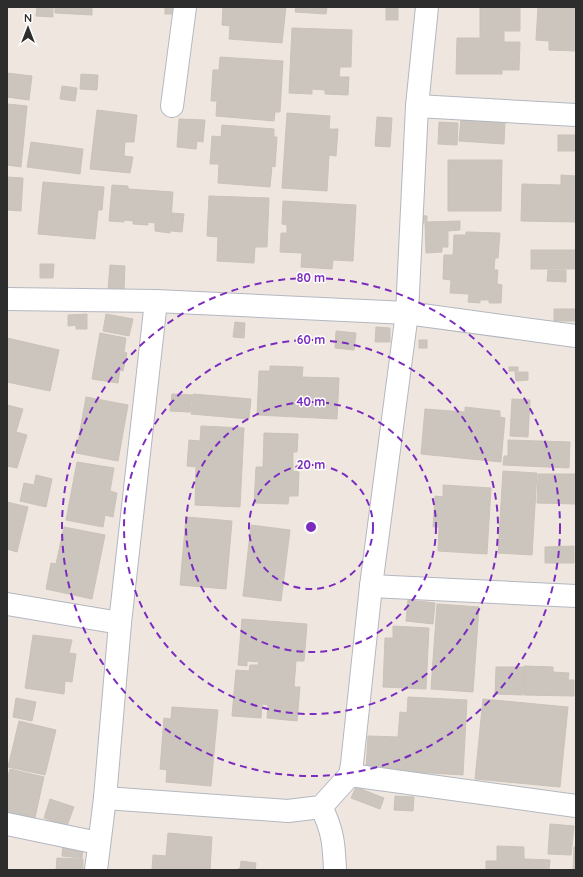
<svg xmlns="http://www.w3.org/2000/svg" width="583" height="877" viewBox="0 0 583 877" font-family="Quicksand,sans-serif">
  <rect width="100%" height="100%" fill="#efe7df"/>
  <g fill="#cbc5bd" stroke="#cbc2b8">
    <path d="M37,7h16v10l-17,-1z"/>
    <path d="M55,7h37v8l-37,-2z"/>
    <rect x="165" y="7" width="14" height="7"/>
    <path d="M223,7h63l-4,36 -53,-4 1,-13 -8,-1z"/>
    <path d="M296,7h31l-1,7 -31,-2z"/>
    <rect x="386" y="7" width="12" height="13"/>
    <path d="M480,7h40v24h-16v11h16l-1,28h-17v4h-46l1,-36h23z"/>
    <path d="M538,7h38v44l-27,-1v-9l-13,-1z"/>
    <path d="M292,28l60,2 -1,37h-11l-1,10h10l-1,18 -23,-1v-4l-13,-1v5l-23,-1z"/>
    <path d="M220,57l63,4 -3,51h-5l-1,9 -58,-5 1,-15h-6l2,-31h6z"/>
    <path d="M7,73l25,3 -3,24 -22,-3z"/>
    <path d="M81,74l17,1 -1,15 -17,-1z"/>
    <path d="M62,86l15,2 -2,13 -15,-2z"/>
    <path d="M7,104l20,2 -6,61 -14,-2z"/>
    <path d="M97,110l40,5 -3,27h-9l-1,14 9,1 -3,16 -40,-4z"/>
    <path d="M287,113l43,3 -1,13h9l-2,27 -7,-1 -2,36 -45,-3z"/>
    <path d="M377,117l15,1 -2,29 -15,-1z"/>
    <path d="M179,119l26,1 -2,22 -6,-1 -1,8 -19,-2z"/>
    <path d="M461,119l44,3 -1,22 -45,-3z"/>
    <path d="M439,122l19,1 -1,22 -19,-1z"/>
    <path d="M222,125l52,4v8h3l-2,30 -3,-1 -2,21 -52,-4 1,-19h-9l2,-28 9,1z"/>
    <rect x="558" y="135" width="18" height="16"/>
    <path d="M31,142l52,7 -3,25 -53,-7z"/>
    <path d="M448,160h54l-1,51h-53z"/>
    <path d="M561,175l15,1v46l-55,-1 1,-37 39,1z"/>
    <path d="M7,177l16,1 -2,33 -14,-1z"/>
    <path d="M43,182l61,5 -2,23h-4l-3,29 -57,-5z"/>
    <path d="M112,185l16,1v3l45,3 -3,41 -15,-2v-8l-7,-1v3l-15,-1v-3l-9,-1v2l-15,-1z"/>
    <path d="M209,196l60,2 -2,49h-12l-1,16 -37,-2 1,-24 -11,-1z"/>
    <path d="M283,201l73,4 -3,56 -20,-1 -1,9 -31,-2 1,-14 -22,-1 1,-19h6v-8l-5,-1z"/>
    <path d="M172,213l12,1 -2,18 -11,-1z"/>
    <path d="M416,215l11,1v5h-3v2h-4z"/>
    <path d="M460,221v9l-12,1v16h-6v5l-16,1 -1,-31z"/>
    <path d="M466,232l34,1 -2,25h-3l-1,12h4l-1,14 5,1 -1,18h-12v-3h-9v3l-12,-1 1,-8 -19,-1 1,-13 -8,-1 1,-24h9l1,-20h12z"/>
    <rect x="531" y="250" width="45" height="19"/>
    <path d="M40,264h14l-1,14h-13z"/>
    <path d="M110,265l15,1 -1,24h-16z"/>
    <path d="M548,270h18v12l-19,-1z"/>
    <rect x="554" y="309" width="22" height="12"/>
    <path d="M87,314v15h-11v-4l-8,1v-11z"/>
    <path d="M106,314l27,5 -4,17 -26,-5z"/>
    <path d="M235,322l10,1 -1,15 -11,-1z"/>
    <path d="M376,327l14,1v14h-15z"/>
    <path d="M336,331l20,2 -2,17 -19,-2z"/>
    <path d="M100,333l26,5 -2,14 3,1 -4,18 -3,-1 -2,13 -26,-4z"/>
    <path d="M7,338l52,12 -9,41 -43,-9z"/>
    <rect x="419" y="340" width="8" height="8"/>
    <path d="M270,366l33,1 -1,10 37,1 -2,41 -80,-4 2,-44h11z"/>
    <rect x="509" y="367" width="9" height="4"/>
    <path d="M515,372h13v8l-12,1z"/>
    <path d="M172,394l20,1 -2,17 -20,-1z"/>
    <path d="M193,394l58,5 -2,20 -58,-5z"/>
    <path d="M86,397l42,8 -10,56 -42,-8z"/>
    <path d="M512,399l18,1 -2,37 -18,-1z"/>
    <path d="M7,405l16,4 -7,23 11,3 -10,33 -10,-2z"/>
    <path d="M465,407l35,4v6l5,1 -4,44 -80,-8 4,-45 40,3z"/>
    <path d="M201,426l43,2 -4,79 -45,-2 1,-38 -9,-1 2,-26 11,1z"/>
    <path d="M264,433l34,1 -1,18h-4v19l6,1 -1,24h-9l-1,8 -34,-1 2,-36h7z"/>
    <path d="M508,440l62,2 -1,26 -66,-3 1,-9h4z"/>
    <path d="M77,462l37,6 -4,23 7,2 -4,24 -8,-2 -2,12 -37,-7z"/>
    <path d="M503,471l34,2 -5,82 -34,-2z"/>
    <path d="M538,474h38v30l-39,-1z"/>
    <path d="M36,475l16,4 -6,28 -26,-6 4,-18 10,2z"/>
    <path d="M443,485l48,3 -4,66 -49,-3 1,-24h-6l2,-31 8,1z"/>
    <path d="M7,502l21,5 -11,45 -10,-3z"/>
    <path d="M186,517l46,4 -6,68 -46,-4z"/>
    <path d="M251,525l39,5 -9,71 -38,-5z"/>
    <path d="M64,527l41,8 -13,64 -46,-10 5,-26 5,1z"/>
    <path d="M574,546v17h-29v-16z"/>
    <path d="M408,600l27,3 -2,21 -27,-3z"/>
    <path d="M437,604l42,3 -6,85 -42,-3z"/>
    <path d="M242,619l65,5 -3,37h-8l-2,26h6l-3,34 -30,-3 1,-13 -6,-1 -1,14 -29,-2 4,-46 13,1 1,-6h8l1,-3 -12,-1v5l-9,-1z"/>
    <path d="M393,626l36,2 -3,61 -43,-2 2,-49h8z"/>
    <path d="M33,635l39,5 -3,13 7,1 -4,28 -7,-1 -1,13 -39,-6z"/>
    <path d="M524,666l29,1v5l16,1 -1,7h6v16l-50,-1z"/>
    <path d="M496,667h28l-1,28 -28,-1z"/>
    <path d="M408,697l59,3 -4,75 -97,-6 2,-33 30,1 2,-25 7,1z"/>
    <path d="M16,698l20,4 -4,19 -19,-4z"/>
    <path d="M483,699l85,8 -8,80 -85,-8z"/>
    <path d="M172,707l46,3 -7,76 -45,-4 1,-12 -7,-1 4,-51 7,1z"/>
    <path d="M19,721l37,9 -11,45 -37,-8z"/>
    <path d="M10,769l34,8 -10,45 -27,-6v-36z"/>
    <path d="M356,787l28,11 -4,11 -29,-11z"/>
    <path d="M395,796l19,1 -1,14 -19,-1z"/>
    <path d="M50,799l24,8 -7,19 -23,-8z"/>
    <path d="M550,824l24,2 -3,29 -23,-1z"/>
    <path d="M168,833l44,4 -2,33h-58l1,-15 13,1z"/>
    <path d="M63,844l20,1 -1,13 -20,-2z"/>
    <path d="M497,846l27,1v12l26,1 -1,10h-63v-9h11z"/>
    <path d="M574,847h2v23h-3z"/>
    <path d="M57,858l26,1v11h-27z"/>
    <path d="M241,861l15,2 -1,7h-17l1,-2 1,1z"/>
  </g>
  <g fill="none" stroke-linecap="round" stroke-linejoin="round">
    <g stroke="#b3b7c1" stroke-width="24">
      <g id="street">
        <path d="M172,106l13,-99"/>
        <path d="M417,106l159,9"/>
        <path d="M7,299l149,2 251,12 169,23"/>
        <path d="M371,586l205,10"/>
        <path d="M7,604l113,19"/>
        <path d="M350,775l226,31"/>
        <path d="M105,798l183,13 33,-4 29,-32 2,-11 19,-178 36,-273 10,-207 10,-99"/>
        <path d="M321,807c12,23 13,38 14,63"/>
        <path d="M7,824l91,19"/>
        <path d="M96,870l9,-72 15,-175 36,-322"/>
      </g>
    </g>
    <use href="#street" stroke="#fff" stroke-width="22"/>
  </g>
  <g fill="none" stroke="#7b2cbf" stroke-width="2" stroke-dasharray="7 5">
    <circle cx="311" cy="527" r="62"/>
    <circle cx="311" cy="527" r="125"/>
    <circle cx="311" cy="527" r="187"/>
    <circle cx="311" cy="527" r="249"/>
  </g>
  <circle cx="311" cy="527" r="6" fill="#7b2cbf" stroke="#fff" stroke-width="2"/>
  <g font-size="12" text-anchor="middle" font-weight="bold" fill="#7b2cbf" stroke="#fff" stroke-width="3" stroke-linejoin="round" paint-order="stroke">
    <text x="311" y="282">80 m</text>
    <text x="311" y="344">60 m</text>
    <text x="311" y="406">40 m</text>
    <text x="311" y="469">20 m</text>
  </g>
  <rect width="583" height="877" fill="none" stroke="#2d2d2d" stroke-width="16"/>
  <g transform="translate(28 28)" stroke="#ffffff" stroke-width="3" paint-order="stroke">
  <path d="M0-3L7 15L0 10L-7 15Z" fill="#2d2d2d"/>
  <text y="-6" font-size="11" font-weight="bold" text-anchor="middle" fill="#2d2d2d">N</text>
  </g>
</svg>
